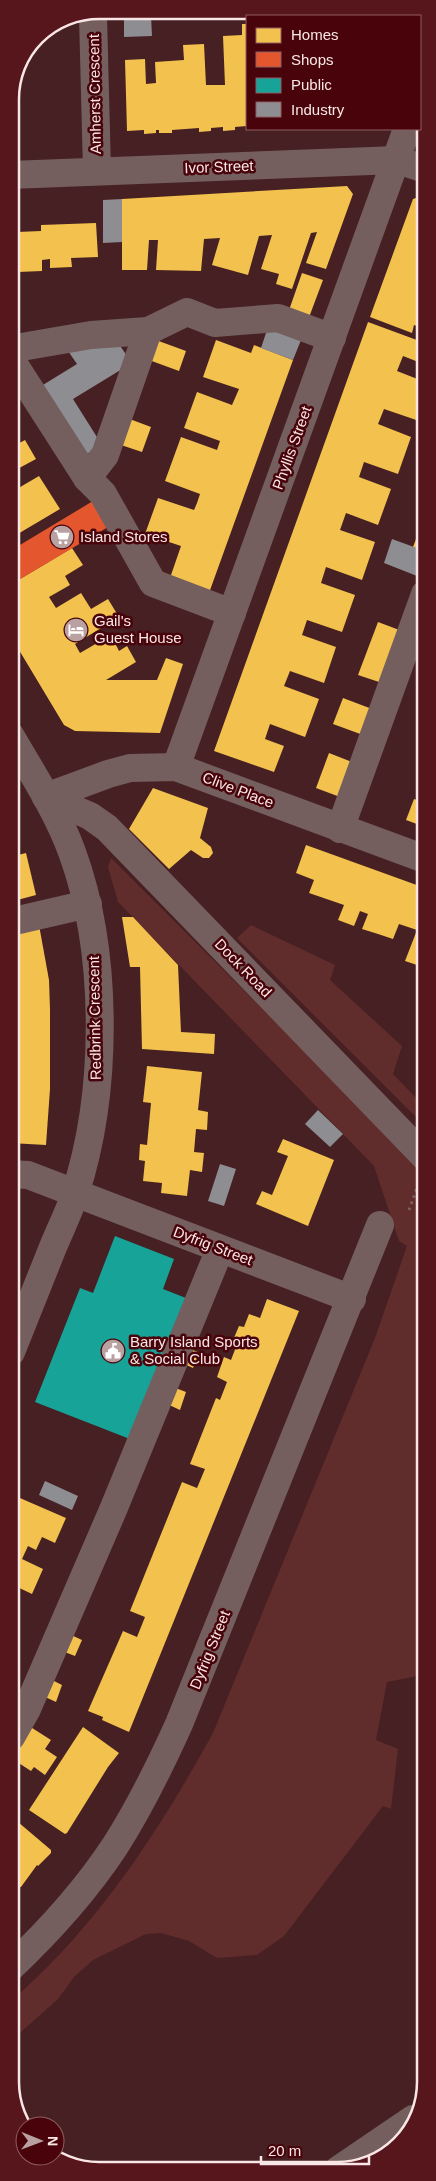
<svg xmlns="http://www.w3.org/2000/svg" width="436" height="2181" viewBox="0 0 436 2181" font-family="Helvetica,sans-serif">
  <rect width="100%" height="100%" fill="#462022"/>
  <g fill="#612c2c">
    <path d="M111,858l315,314v497l-13,8 -26,5 -11,58 22,9 -7,60 -8,-3 -99,130 -27,19 -40,3 -28,-17 -28,-8 -15,1 -53,26 -19,17 -16,22 -47,42v-40c85,-73 148,-170 202,-268l162,-395 32,-92 -8,-5 -25,-75 -256,-264 -10,-35z"/>
    <path d="M251,925l84,40 -5,15 72,66 -9,28 30,31 3,-4v26l-189,-189z"/>
  </g>
  <g fill="#f2c14e">
    <path d="M339,13h21l5,3h-21z"/>
    <path d="M242,24h5v102l-12,1v3l-12,1v-4l-12,1v3l-12,1v-4l-27,2v3h-13v-3h-3v3l-12,1v-4l-17,1 -2,-71 20,-1 1,25 10,-1 -1,-21 29,-2 -1,-15 21,-1 2,41h19l-2,-49 19,-1z"/>
    <path d="M15,81l4,50h-9v-38z"/>
    <path d="M347,186l6,8 -27,75 -20,-6 11,-31 -6,1 -19,56 -16,-5 3,-10 -18,-5 11,-34 -13,1 -11,39 -36,-10 8,-27 -16,1 -3,32 -45,-1 2,-30h-9l-2,30h-25v-71z"/>
    <path d="M422,196l3,1v132l-11,-4 -2,8 -42,-16 43,-118z"/>
    <path d="M96,223l2,34 -27,1 1,9 -22,1v-9l-8,1v11l-24,1 -1,-40 24,-1v-6z"/>
    <path d="M302,273l21,7 -15,40 -20,-7z"/>
    <path d="M368,322l57,21v8l-4,12 -18,-7 -6,15 28,11v41l-41,-14 -6,15 33,13 -13,37 -34,-12 -5,15 32,12 -13,36 -32,-12 -6,17 35,12 -13,38 -36,-13 -5,16 34,12 -13,37 -35,-12 -5,15 34,12 -12,36 -34,-12 -6,15 35,13 -14,38 -35,-13 -5,15 19,7 -10,26 -60,-21z"/>
    <path d="M156,340l30,11 -7,20 -30,-11z"/>
    <path d="M216,340l35,13 3,-8 39,15 -84,233 -39,-15 11,-32 -36,-12 13,-36 36,12 3,-7 3,-9 -35,-13 16,-44 36,13 3,-9 -36,-13 13,-36 35,13 7,-16 -36,-12z"/>
    <path d="M127,418l24,9 -9,25 -24,-8z"/>
    <path d="M25,440l11,19 -26,14v-25z"/>
    <path d="M39,476l21,33 -49,29 6,9 -7,4v-58z"/>
    <path d="M423,521l2,1v29l-12,-4z"/>
    <path d="M72,548l11,17 -18,11 5,9 -21,12 7,11 25,-15 10,16 17,-10 11,18 -44,27 5,9 31,-18 8,16 8,-5 9,16 -30,18h51l9,-22 17,6 -23,69 -85,-2 -11,-6 -54,-90v-50z"/>
    <path d="M378,622l24,9 -20,52 -24,-8z"/>
    <path d="M343,698l29,11 -9,26 -30,-11z"/>
    <path d="M329,753l23,9 -12,35 -24,-9z"/>
    <path d="M425,764v20l-6,-2z"/>
    <path d="M153,788l55,20 -8,30 11,9 2,6 -4,5h-6l-12,-8 -22,19 -40,-40z"/>
    <path d="M414,799l11,4v24l-19,-7z"/>
    <path d="M306,845l119,43 1,80 -21,-7 12,-31 -18,-6 -6,15 -15,-5 -16,-5 6,-15 -8,-3 -6,15 -16,-6 6,-15 -35,-12 5,-13 -18,-7z"/>
    <path d="M26,853l10,42 -26,7v-45z"/>
    <path d="M122,917h11l45,48 3,67 34,2 -1,20 -72,-5 -2,-82h-10z"/>
    <path d="M39,925l10,55 1,29v80l-4,56 -36,-2v-211z"/>
    <path d="M147,1066l55,6 -4,38 10,2 -1,18 -11,-1 -2,23 10,1 -2,19 -12,-2 -3,26 -26,-3 1,-10 -19,-2 2,-20 -6,-1 1,-16 7,1 4,-42 -8,-1z"/>
    <path d="M283,1139l51,21 -26,66 -52,-22 6,-13 10,4 16,-39 -11,-4z"/>
    <path d="M267,1299l32,12 -170,421 -27,-12 1,-3 -15,-6 35,-80 14,6 8,-20 -15,-6 52,-129 15,6 8,-19 -15,-5 26,-66 4,2 7,-18 -10,-5 7,-20 7,3 5,-13 -5,-2 8,-19 5,1 5,-13 11,4z"/>
    <path d="M188,1348l12,5 -7,15 -11,-5z"/>
    <path d="M173,1387l13,5 -6,18 -13,-6z"/>
    <path d="M13,1495l53,23 -11,25 -13,-6 -6,13 -8,-4 -6,13 21,10 -11,25 -21,-10v-85z"/>
    <path d="M11,1621l4,3 -4,8z"/>
    <path d="M69,1634l13,6 -7,16 -13,-5z"/>
    <path d="M50,1679l12,6 -6,17 -13,-6z"/>
    <path d="M29,1726l22,14 -6,9 12,8 -12,18 -11,-8 -3,4 -20,-13v-5z"/>
    <path d="M83,1727l36,26 -11,14 -41,66 -2,1 -36,-24z"/>
    <path d="M11,1818l5,6 2,-2 33,28v3l-13,13 -1,-1 -16,22h-3v3l-7,8z"/>
  </g>
  <path fill="#e4572e" d="M93,501l15,26 -98,58v-34z"/>
  <path fill="#17a398" d="M115,1236l59,23 -11,30 28,11 -56,141 -100,-39 45,-114 13,5z"/>
  <g fill="#8d8d92">
    <path d="M124,16h27l1,20 -28,1z"/>
    <path d="M122,199v43l-19,1v-43z"/>
    <path d="M268,327l35,8 -10,25 -32,-12z"/>
    <path d="M116,340l16,23 -59,36 29,46 -20,12 -44,-69 39,-24 -11,-16z"/>
    <path d="M392,539l33,12 -8,25 -33,-13z"/>
    <path d="M318,1110l25,24 -13,13 -25,-23z"/>
    <path d="M220,1164l16,5 -12,37 -16,-5z"/>
    <path d="M45,1481l33,15 -6,14 -33,-15z"/>
  </g>
  <g fill="none" stroke-linecap="round" stroke-linejoin="round">
    <path stroke="#766160" stroke-width="3" stroke-dasharray="2.5 4" stroke-linecap="butt" d="M409,1210l8,-22"/>
    <g stroke="#745f5e" stroke-width="28">
      <path d="M93,16l4,155"/>
      <path d="M420,92l3,-10"/>
      <path d="M10,175l387,-15 28,9"/>
      <path d="M10,349l81,-14 57,-4 39,-19 28,11 63,-5 54,20"/>
      <path d="M10,358l77,120 16,16 50,89 79,30"/>
      <path d="M87,478l18,-23 43,-124"/>
      <path d="M10,735c22,38 47,76 62,117 37,101 36,241 3,342 -6,18 -15,36 -22,53 -14,35 -28,70 -42,105"/>
      <path d="M176,767l231,-638"/>
      <path d="M46,797l44,19 17,12 319,330"/>
      <path d="M46,797l62,-23 22,-6 46,-1 249,92"/>
      <path d="M340,829l85,-235"/>
      <path d="M10,922l78,-18"/>
      <path d="M10,1174l18,1 324,124"/>
      <path d="M11,1737l16,-28 86,-199 107,-261"/>
      <path d="M11,1967c38,-36 75,-77 104,-121 25,-39 45,-80 64,-122l201,-499"/>
      <path d="M338,2170l75,-51"/>
    </g>
  </g>
  <defs>
    <g id="supermarket-disc" transform="scale(1.25)"><circle r="9.5" fill="#baa1a1" stroke="#49030a"/><path d="M-6-5.5h2.5l.6 2H6L4.5 2H-2.5L-4.4-4H-6ZM-1.5 3.2a1.3 1.3 0 1 0 .1 0ZM3 3.2a1.3 1.3 0 1 0 .1 0Z" fill="#fff"/></g>
    <g id="hotel-disc" transform="scale(1.25)"><circle r="9.5" fill="#baa1a1" stroke="#49030a"/><path d="M-6-4.5h1.5V1H6V5H4.5V3h-9V5H-6ZM-4 0a1.8 1.8 0 1 1 3.6 0ZM.5 0V-2.5h3Q6-2.5 6 0Z" fill="#fff"/></g>
    <g id="civic-disc" transform="scale(1.25)"><circle r="9.5" fill="#baa1a1" stroke="#49030a"/><path d="M-.6-6.5H3V-4.5H.6V-3L4-1V1h2V6H-6V1h2V-1L-.6-3ZM-1.2 2.5V6h2.4V2.5Z" fill="#fff"/></g>
  </defs>
  <g fill-rule="evenodd">
    <use href="#supermarket-disc" x="62" y="537"/>
    <use href="#hotel-disc" x="76" y="630"/>
    <use href="#civic-disc" x="113" y="1351"/>
  </g>
  <g text-anchor="middle" stroke-width="5" stroke-linejoin="round" paint-order="stroke">
    <g font-size="15" fill="#f9e7e5" stroke="#49030a">
      <text transform="translate(95 94) rotate(-91)" y="5">Amherst Crescent</text>
      <text transform="translate(219 167) rotate(-2)" y="5">Ivor Street</text>
      <text transform="translate(292 448) rotate(-70)" y="5">Phyllis Street</text>
      <text transform="translate(238 790) rotate(21)" y="5">Clive Place</text>
      <text transform="translate(243 968) rotate(46)" y="5">Dock Road</text>
      <text transform="translate(95 1018) rotate(-91)" y="5">Redbrink Crescent</text>
      <text transform="translate(213 1246) rotate(21)" y="5">Dyfrig Street</text>
      <text transform="translate(210 1650) rotate(-68)" y="5">Dyfrig Street</text>
    </g>
    <g font-size="15" fill="#f9e7e5" stroke="#49030a" text-anchor="start">
      <text x="80" y="542">Island Stores</text>
      <text x="94" y="626">Gail's<tspan x="94" dy="17">Guest House</tspan></text>
      <text x="130" y="1347">Barry Island Sports<tspan x="130" dy="17">&amp; Social Club</tspan></text>
    </g>
  </g>
  <path d="M0 0H436V2181H0ZM99 19H337A80 80 0 0 1 417 99V2082A80 80 0 0 1 337 2162H99A80 80 0 0 1 19 2082V99A80 80 0 0 1 99 19Z" fill="#57151c" fill-rule="evenodd"/>
  <path fill="none" stroke="#f9e7e5" stroke-width="2.5" d="M99 19H337A80 80 0 0 1 417 99V2082A80 80 0 0 1 337 2162H99A80 80 0 0 1 19 2082V99A80 80 0 0 1 99 19Z"/>
  <rect x="246" y="15" width="175" height="115" fill="#49030a" stroke="#8f5e62"/>
  <rect x="256" y="28" width="25" height="15" fill="#f2c14e" stroke="#8f5e62"/>
  <text x="291" y="40" font-size="15" fill="#f9e7e5">Homes</text>
  <rect x="256" y="52" width="25" height="15" fill="#e4572e" stroke="#8f5e62"/>
  <text x="291" y="65" font-size="15" fill="#f9e7e5">Shops</text>
  <rect x="256" y="78" width="25" height="15" fill="#17a398" stroke="#8f5e62"/>
  <text x="291" y="90" font-size="15" fill="#f9e7e5">Public</text>
  <rect x="256" y="102" width="25" height="15" fill="#8d8d92" stroke="#8f5e62"/>
  <text x="291" y="115" font-size="15" fill="#f9e7e5">Industry</text>
  <g transform="translate(40 2141) rotate(91)"><circle r="24" fill="#49030a" stroke="#8f5e62"/>
  <path d="M0-4L9 19L0 12L-9 19Z" fill="#baa1a1"/>
  <text y="-8" font-size="14" font-weight="bold" text-anchor="middle" fill="#f9e7e5">N</text>
  </g>
  <path d="M261 2156v8h108v-8" fill="none" stroke="#f9e7e5" stroke-width="2.5"/>
  <text x="268" y="2156" font-size="15" fill="#f9e7e5" stroke="#49030a" stroke-width="4" paint-order="stroke">20 m</text>
</svg>
